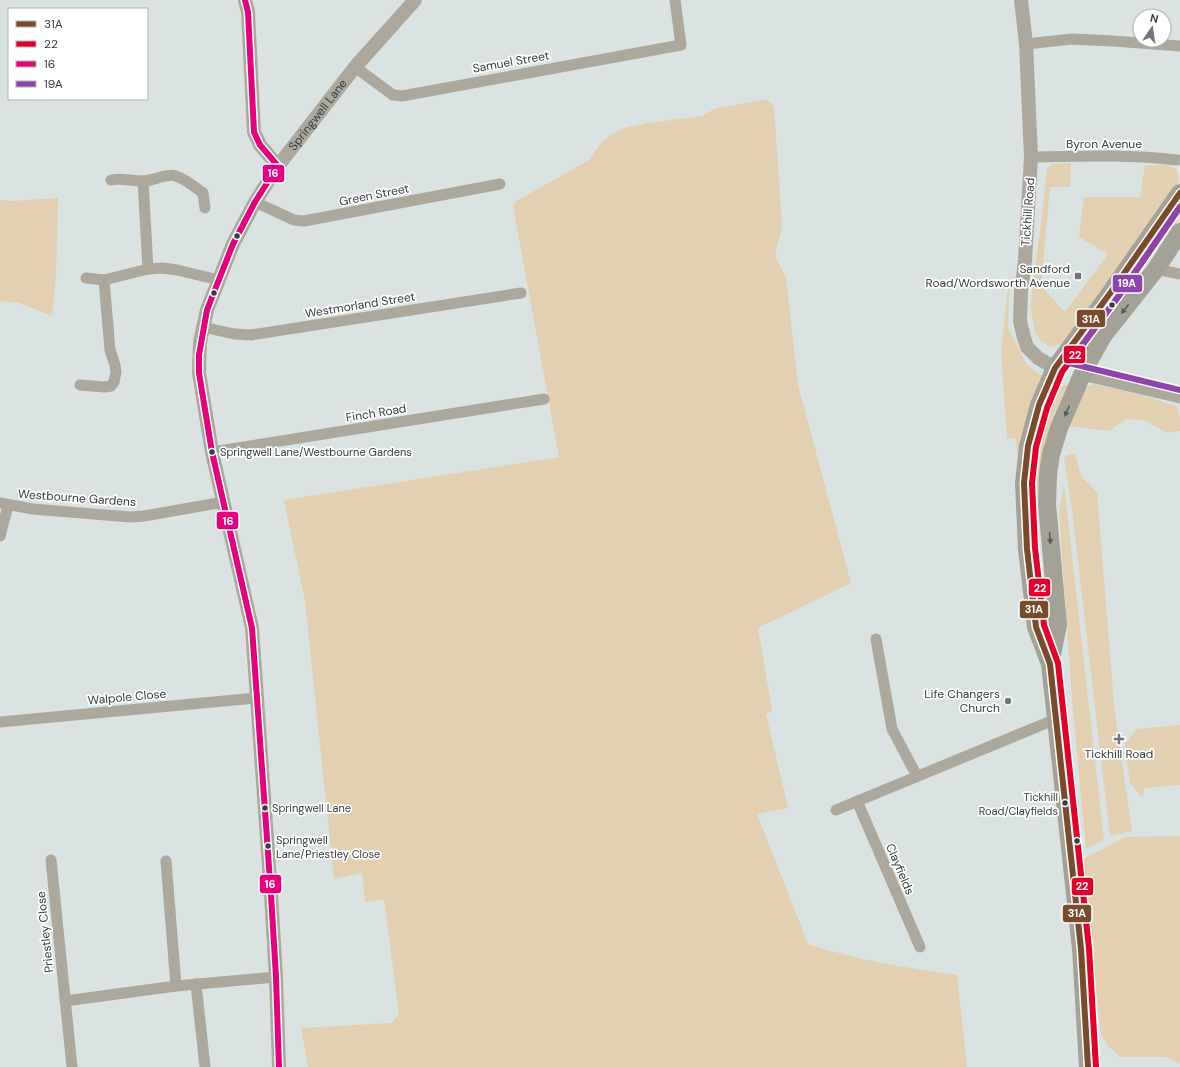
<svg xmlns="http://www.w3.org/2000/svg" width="1180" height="1067" viewBox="0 0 1180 1067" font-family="'DM Sans',sans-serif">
  <rect width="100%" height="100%" fill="#dae2e2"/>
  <g fill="#e2d0b1">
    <path d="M766,99l8,7 8,120 -7,30 11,21 12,108 53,198 -93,45 14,83 -6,3 22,94 -31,6 51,130c48,16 99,24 149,31l10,92h-659l-7,-39 90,-5 8,-9 -15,-115 -19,3 -3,-29 -28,6 -29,-278 -21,-101 275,-43 -46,-251 2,-4 74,-42 12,-17 19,-14 27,-6 56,-7 11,-7z"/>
    <path d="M1071,163l-1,24h-20l-9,99 24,26 43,-58 -29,-17 5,-40h56l5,-32h23l9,5 2,13 -116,160 -4,2 -9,2 -9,-6 -6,-9 -5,-26 11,-82 6,-55 5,-5z"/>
    <path d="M58,198l-2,80 -4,38 -32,-13 -20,-2v-101l12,1z"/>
    <path d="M1010,271l-2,57 19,37 15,11 -23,85 -4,-23 -8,1 -6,-88z"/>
    <path d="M1093,384l42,9 41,13 4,11v14l-13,2 -22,-13 -18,-1 -18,12 -40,-5 14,-37z"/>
    <path d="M1068,385l-15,33 -9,37 -4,35 -10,-7 11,-60 9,-24 11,-13z"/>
    <path d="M1075,453l6,23 16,16 17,213 18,126 -22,5 -38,-326 -8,-54z"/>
    <path d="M1064,485l40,355 -18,9 -14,-151 -13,-186z"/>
    <path d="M1180,725v60l-36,3 -1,10 -13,-15 -5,-39 12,-15z"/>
    <path d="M1180,836v228l-14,-7h-45l-12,-10 -8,-13 -19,-167 2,-8 41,-22z"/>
  </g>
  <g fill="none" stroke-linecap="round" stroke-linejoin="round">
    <g stroke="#aca89d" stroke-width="11">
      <path d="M1026,44l46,-5 41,2 67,5"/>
      <path d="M355,67l38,28 9,1 279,-51 -6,-45"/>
      <path d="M1031,157c49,-1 97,-3 146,3"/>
      <path d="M111,180c12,-3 22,2 34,1 9,-1 24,-8 31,-5 9,3 19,11 27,17l2,15"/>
      <path d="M143,181l5,88"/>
      <path d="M255,202l39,18 10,1 196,-37"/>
      <path d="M1156,269l24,5"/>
      <path d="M86,278l18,2 44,-11 15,-1 14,2 42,10"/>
      <path d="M203,327l31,7 17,1 270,-42"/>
      <path d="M1082,375l98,23"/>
      <path d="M80,385l25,2 6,-1 3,-4 2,-10 -1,-7 -5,-15 -6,-70"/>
      <path d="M212,452l332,-53"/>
      <path d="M0,503l33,6 97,8 14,-1 80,-14"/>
      <path d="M0,536l8,-30"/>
      <path d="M876,639l16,90 25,47"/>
      <path d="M0,722l257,-24"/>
      <path d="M857,801l63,146"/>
      <path d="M836,810l220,-91"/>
      <path d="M51,860l21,207"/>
      <path d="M166,861l10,125"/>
      <path d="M196,984l9,83"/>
      <path d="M65,1001l111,-15 100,-9"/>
    </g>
    <g stroke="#aca89d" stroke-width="14">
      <path d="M245,0l3,12 6,120 6,13 18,21"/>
      <path d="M1021,0l5,44 5,113 -6,103 -4,32 -1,29 3,13 4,13 11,11 17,10"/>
      <path id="s1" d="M279,1067l-3,-90 -5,-82 -19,-267 -40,-176 -13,-79 1,-31 7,-32 26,-66 22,-42 23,-36 77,-99 60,-67"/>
    </g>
    <g stroke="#a4a197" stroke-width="18">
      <path d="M1050,664l8,-39 -11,-121 1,-30 3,-20 8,-26 23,-53 8,-16 13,-23 53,-67 24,-37"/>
      <path d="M1088,1067l-7,-118 -31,-285 -14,-37 -9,-78 -3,-66 4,-37 11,-41 16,-37 56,-76 69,-99"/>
    </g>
    <g stroke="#fff" stroke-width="9">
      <path id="bus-1" d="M1088,1067l-7,-118 -31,-285 -14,-37 -9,-78 -3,-66 4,-37 11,-41 16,-37 56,-76 69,-99"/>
    </g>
    <g stroke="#fff" stroke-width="9">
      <path id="bus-2" d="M1096,1067l-7,-119 -31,-285 -14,-38 -9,-77 -3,-65 4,-36 11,-39 15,-36 56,-75 62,-90"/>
    </g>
    <g stroke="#fff" stroke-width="9">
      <path id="bus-3" d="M245,0l3,12 6,120 6,13 18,21 -23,36 -22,42 -26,66 -8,45v18l13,79 40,176 19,267 5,82 3,90"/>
    </g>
    <g stroke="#fff" stroke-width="9">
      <path id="bus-4" d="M1180,207l-62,90 -49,66 111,27"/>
    </g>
    <use href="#bus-1" stroke="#7a4b2a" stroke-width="6"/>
    <use href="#bus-2" stroke="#e4002b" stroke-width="6"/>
    <use href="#bus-3" stroke="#e5007d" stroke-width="6"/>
    <use href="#bus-4" stroke="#8e44ad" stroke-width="6"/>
  </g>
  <defs><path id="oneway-solid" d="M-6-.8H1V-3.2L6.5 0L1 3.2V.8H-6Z"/></defs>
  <g fill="#585c59">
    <use href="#oneway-solid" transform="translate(1125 309) rotate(128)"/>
    <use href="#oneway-solid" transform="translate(1067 411) rotate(113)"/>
    <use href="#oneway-solid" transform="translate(1050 538) rotate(85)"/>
  </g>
  <g fill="#383e3e" stroke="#fff" stroke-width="1.5">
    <circle cx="237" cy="236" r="3.5"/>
    <circle cx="214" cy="293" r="3.5"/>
    <circle cx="1112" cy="305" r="3.5"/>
    <circle cx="212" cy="452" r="3.5"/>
    <circle cx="1065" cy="803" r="3.5"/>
    <circle cx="265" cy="808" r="3.5"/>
    <circle cx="1077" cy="841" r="3.5"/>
    <circle cx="268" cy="846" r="3.5"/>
  </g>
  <g fill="#717777" stroke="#fff" stroke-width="1.5">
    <rect x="1074" y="272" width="8" height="8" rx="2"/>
    <circle cx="1008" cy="701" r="4"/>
    <path d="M1117 733h4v4h4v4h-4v4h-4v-4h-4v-4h4z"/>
  </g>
  <g text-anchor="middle" stroke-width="3.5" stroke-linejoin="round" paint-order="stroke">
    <g font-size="11" fill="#383e3e" stroke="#fff" text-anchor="start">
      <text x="220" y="456">Springwell Lane/Westbourne Gardens</text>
      <text x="1058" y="801" text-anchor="end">Tickhill<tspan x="1058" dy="14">Road/Clayfields</tspan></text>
      <text x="272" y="812">Springwell Lane</text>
      <text x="276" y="844">Springwell<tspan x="276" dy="14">Lane/Priestley Close</tspan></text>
    </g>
    <g font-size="12" fill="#383e3e" stroke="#fff">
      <text transform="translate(511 62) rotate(-10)" y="4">Samuel Street</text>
      <text dy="4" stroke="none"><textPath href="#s1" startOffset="990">Springwell Lane</textPath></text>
      <text x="1104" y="148">Byron Avenue</text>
      <text transform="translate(374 195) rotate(-11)" y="4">Green Street</text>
      <text transform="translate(1028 212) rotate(-86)" y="4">Tickhill Road</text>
      <text transform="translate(360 305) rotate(-9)" y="4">Westmorland Street</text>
      <text transform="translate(376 413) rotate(-9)" y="4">Finch Road</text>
      <text transform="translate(77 498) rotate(4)" y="4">Westbourne Gardens</text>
      <text transform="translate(127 697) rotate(-5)" y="4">Walpole Close</text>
      <text transform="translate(900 869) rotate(67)" y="4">Clayfields</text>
      <text transform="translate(45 932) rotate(-96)" y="4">Priestley Close</text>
    </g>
    <g font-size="12" fill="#383e3e" stroke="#fff" text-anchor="end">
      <text x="1070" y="273">Sandford<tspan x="1070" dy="14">Road/Wordsworth Avenue</tspan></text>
      <text x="1000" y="698">Life Changers<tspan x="1000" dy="14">Church</tspan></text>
      <text x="1119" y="758" text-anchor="middle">Tickhill Road</text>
    </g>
  </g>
  <g stroke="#fff" stroke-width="1.5">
    <rect x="262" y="164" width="23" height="19" rx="4" fill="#e5007d"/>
    <rect x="1112" y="274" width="31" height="19" rx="4" fill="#8e44ad"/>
    <rect x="1076" y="309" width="30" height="19" rx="4" fill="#7a4b2a"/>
    <rect x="1063" y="345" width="23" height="19" rx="4" fill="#e4002b"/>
    <rect x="216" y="511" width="23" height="19" rx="4" fill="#e5007d"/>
    <rect x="1028" y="578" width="23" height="19" rx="4" fill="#e4002b"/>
    <rect x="1019" y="600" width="30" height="19" rx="4" fill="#7a4b2a"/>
    <rect x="259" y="874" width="23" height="20" rx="4" fill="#e5007d"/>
    <rect x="1071" y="877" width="23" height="19" rx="4" fill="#e4002b"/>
    <rect x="1062" y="904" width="30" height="19" rx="4" fill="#7a4b2a"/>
  </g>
  <g font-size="11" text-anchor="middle" font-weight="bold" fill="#fff">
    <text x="273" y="177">16</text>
    <text x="1127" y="287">19A</text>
    <text x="1091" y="323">31A</text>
    <text x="1075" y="359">22</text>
    <text x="228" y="525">16</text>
    <text x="1040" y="592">22</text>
    <text x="1034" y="613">31A</text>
    <text x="270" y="888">16</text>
    <text x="1082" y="890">22</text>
    <text x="1077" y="917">31A</text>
  </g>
  <rect x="8" y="8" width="140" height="92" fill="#ffffff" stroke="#afb2b2"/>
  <rect x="16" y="21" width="20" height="6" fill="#7a4b2a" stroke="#afb2b2"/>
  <text x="44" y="28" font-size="12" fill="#383e3e">31A</text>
  <rect x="16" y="41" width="20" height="6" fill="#e4002b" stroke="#afb2b2"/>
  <text x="44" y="48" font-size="12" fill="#383e3e">22</text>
  <rect x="16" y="61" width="20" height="6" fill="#e5007d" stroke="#afb2b2"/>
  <text x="44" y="68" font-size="12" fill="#383e3e">16</text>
  <rect x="16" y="81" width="20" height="6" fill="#8e44ad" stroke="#afb2b2"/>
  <text x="44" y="88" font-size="12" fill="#383e3e">19A</text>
  <g transform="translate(1152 28) rotate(13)"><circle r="19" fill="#ffffff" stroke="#afb2b2"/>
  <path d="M0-3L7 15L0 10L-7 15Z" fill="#717777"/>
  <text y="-6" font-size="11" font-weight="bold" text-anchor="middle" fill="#383e3e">N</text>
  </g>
</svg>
